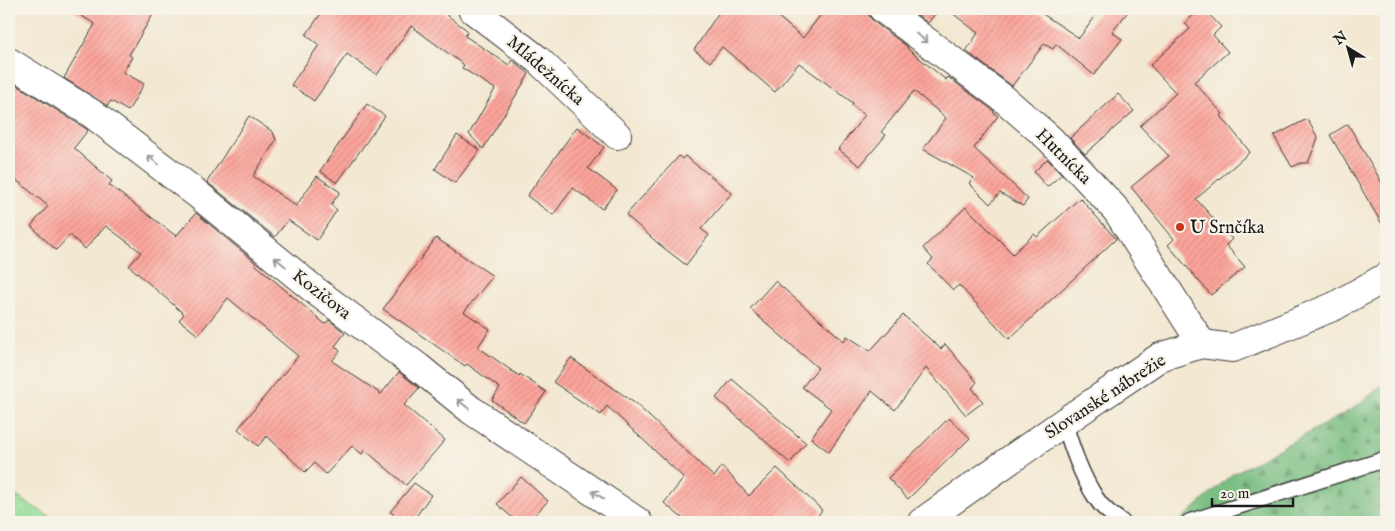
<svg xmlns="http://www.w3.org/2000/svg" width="1395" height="531" viewBox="0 0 1395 531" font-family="'IM FELL English',serif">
  <defs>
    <pattern id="grass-dots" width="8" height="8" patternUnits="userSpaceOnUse" patternTransform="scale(1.25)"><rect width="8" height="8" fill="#95de99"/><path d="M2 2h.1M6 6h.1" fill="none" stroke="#80be83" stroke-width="1.8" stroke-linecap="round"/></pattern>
    <pattern id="forest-firs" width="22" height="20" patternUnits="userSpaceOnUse" patternTransform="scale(1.25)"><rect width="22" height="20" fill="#78bd81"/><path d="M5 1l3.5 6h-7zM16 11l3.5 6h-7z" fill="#629969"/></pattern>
    <pattern id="building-hatch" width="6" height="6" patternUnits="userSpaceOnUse" patternTransform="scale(1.25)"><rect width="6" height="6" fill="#fca49b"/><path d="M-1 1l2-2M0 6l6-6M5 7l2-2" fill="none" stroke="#d78d85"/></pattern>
  </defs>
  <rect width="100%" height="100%" fill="#f7f3e8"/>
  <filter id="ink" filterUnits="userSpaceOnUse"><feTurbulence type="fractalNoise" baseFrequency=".02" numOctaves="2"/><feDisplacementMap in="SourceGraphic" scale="10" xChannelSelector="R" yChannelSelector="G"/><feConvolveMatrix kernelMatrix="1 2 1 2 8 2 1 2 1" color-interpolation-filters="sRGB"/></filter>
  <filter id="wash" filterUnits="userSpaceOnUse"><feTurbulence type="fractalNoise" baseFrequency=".0096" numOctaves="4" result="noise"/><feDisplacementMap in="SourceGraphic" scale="20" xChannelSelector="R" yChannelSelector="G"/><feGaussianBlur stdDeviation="1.12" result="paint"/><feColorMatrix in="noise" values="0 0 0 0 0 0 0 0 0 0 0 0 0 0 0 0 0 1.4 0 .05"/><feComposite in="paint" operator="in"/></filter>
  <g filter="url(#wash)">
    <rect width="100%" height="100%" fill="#f3e8d2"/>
    <path fill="url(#grass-dots)" stroke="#587d5a" d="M9,492l50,30h-50z"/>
    <path fill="url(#forest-firs)" stroke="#4a6c4e" d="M1386,382v140h-207l52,-47 123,-67z"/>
    <g id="blocks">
      <g fill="url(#building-hatch)">
        <path d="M70,9h86l-27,46 3,2 -9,15 21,12 -16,27 -17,-10 -4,5 -43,-28 31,-54z"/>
        <path d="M324,9h115l29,22 -3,5 44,29 3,-5 17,14 -46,75 -14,-15 26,-45 -33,-21 2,-3 -53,-39 -34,49 -30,-21 -33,47 -23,-16 28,-40 -13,-10z"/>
        <path d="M721,9h48l34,29 22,-29h43l1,7 5,6 34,25 -1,1 39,32 2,-3 46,34 -1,1 5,4 -24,32 54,51 -5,7 -23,-13 -10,11 -21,-21 5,-5 -51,-29 23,-31 -32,-27 -33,41 5,3 -26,31 -22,-17 27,-34 -13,-10 1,-2 -54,-40 -24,29 -53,-45 -12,15 -16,-12z"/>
        <path d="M909,9h30l-11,14z"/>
        <path d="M947,9h88l44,29 22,-29h29l-18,23 10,7 -28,36 -38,-31 -3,5 -9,-5 -32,42 -46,-35 12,-18z"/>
        <path d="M1200,9h4l17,18 -8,8 15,17 -34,30 29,32 -2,2 29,36 -54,47 36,40 -6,6 19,22 -34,28 -43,-50 6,-6 -43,-52 38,-31 -29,-30 36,-33 -26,-28 40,-36 -5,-6z"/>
        <path d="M9,80l79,50 -14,18 38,33 -3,4 67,51 20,-23 60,50 -1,1 70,60 4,-4 16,13 -10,13 5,5 -8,10 49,33 18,-22 20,16 -15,17 41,35 -39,45 -41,-35 -3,4 -10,-8 -26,28 -12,-11 -9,9 -38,-36 -9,10 -20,-17 60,-73 -70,-58 -30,37 -19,-15 5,-6 -55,-48 12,-14 -35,-26 -21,23 -15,-14 -14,15 -25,-24 17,-20 -39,-32z"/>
        <path d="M1118,94l16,17 -49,43 -15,-16z"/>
        <path d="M367,104l18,12 -48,67 -17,-12z"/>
        <path d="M249,116l24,16 3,8 -23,36 43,30 21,-30 23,16 -9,13 6,5 -20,30 -29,-20 -13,17 -68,-55z"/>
        <path d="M1307,119l11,19 -10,25h-7l-9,4 -18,-31z"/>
        <path d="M1348,124l38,66v41l-56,-96z"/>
        <path d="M577,127l27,20 -16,21 29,22 -15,19 -29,-21 -20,27 -26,-19z"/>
        <path d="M457,135l23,15 -25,33 -20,-14z"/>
        <path d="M679,156l3,3 3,-3 47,37 -31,36 8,6 -23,30 -26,-20 -34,-30z"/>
        <path d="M1047,159l15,15 -15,13 -13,-15z"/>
        <path d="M1080,198l36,41 -107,100 -50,-54 -6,5 -25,-26 5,-5 -10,-11 43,-41 47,47 21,-20 3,3z"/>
        <path d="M436,238l57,38 -29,36 26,17 -12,18 41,29 1,-2 26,18 -22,31 -32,-23 8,-12 -33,-24 -2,2 -82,-57z"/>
        <path d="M775,281l69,60 3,-5 23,15 33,-36 38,34 4,-5 32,38 -5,6 11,14 -17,13 -40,-47 -31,42 -23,-19 -43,61 -18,-14 20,-29 -29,-22 16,-19 -68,-59z"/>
        <path d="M571,358l65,46 78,73 8,-11 27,30 28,-28 45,42 -9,12h-126l-23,-19 20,-25 -77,-72 -6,9 -48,-33z"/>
        <path d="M732,379l74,64 -16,20 -74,-65z"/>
        <path d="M949,418l21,20 -62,61 -20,-21z"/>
        <path d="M521,477l27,24 -20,21h-11l-20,-18z"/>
        <path d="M414,483l17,12 -19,27h-5l-17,-10z"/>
      </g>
    </g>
  </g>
  <g filter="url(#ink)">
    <use href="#blocks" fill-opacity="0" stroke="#3c3b37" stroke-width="1"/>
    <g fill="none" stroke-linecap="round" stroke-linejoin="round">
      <g stroke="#3c3b37" stroke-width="18">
        <g id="service">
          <path d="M1064,422c8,26 17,53 32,76 6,10 16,17 26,24"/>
          <path d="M1189,522l197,-63"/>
        </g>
      </g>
      <g stroke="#3c3b37" stroke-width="30">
        <g id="minor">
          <path d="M472,9l65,50 80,76"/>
          <path d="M883,9l121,90 46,40 67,72 85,133"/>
          <path d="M9,62l82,51 105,80 121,99 101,75 53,43 167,112"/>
          <path d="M922,522l142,-100 96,-65 42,-13 31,4 102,-42 51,-29"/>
        </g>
      </g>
      <use href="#service" stroke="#fff" stroke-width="15"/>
      <use href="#minor" stroke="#fff" stroke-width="28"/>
    </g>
    <defs><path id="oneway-shaft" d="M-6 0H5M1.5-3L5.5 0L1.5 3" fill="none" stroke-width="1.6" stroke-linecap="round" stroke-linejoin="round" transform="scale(1.25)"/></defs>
    <g stroke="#999">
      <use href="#oneway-shaft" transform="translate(922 38) rotate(37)"/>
      <use href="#oneway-shaft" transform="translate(153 160) rotate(-143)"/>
      <use href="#oneway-shaft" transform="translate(280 262) rotate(-141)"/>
      <use href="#oneway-shaft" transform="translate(463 404) rotate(-141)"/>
      <use href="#oneway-shaft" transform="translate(598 495) rotate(-146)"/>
    </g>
  </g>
  <circle fill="#c8321e" stroke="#f7f3e8" stroke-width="2" cx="1180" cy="227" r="5"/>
  <g text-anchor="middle" stroke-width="4.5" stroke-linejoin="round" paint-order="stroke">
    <g font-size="18" fill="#1c1c1c" stroke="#f7f3e8">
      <text transform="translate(546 70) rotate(41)" y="6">Mládežnícka</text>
      <text transform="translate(1064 156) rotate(45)" y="6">Hutnícka</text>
      <text transform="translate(322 294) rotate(38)" y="6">Kozičova</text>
      <text transform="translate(1105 396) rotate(-33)" y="6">Slovanské nábrežie</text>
    </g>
    <g font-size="18" fill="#1c1c1c" stroke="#f7f3e8" text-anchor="start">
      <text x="1190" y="233">U Srnčíka</text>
    </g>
  </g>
  <rect width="1395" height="531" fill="none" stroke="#f7f3e8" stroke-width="30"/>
  <g transform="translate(1348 48) rotate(323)" stroke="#f7f3e8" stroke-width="4" paint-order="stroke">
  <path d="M0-4L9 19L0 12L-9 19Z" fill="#1c1c1c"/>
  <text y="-8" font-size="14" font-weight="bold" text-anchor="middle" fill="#1c1c1c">N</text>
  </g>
  <path d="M1212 498v8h81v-8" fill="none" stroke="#1c1c1c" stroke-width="2.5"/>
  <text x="1220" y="498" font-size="15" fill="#1c1c1c" stroke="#f7f3e8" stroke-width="4" paint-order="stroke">20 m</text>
</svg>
